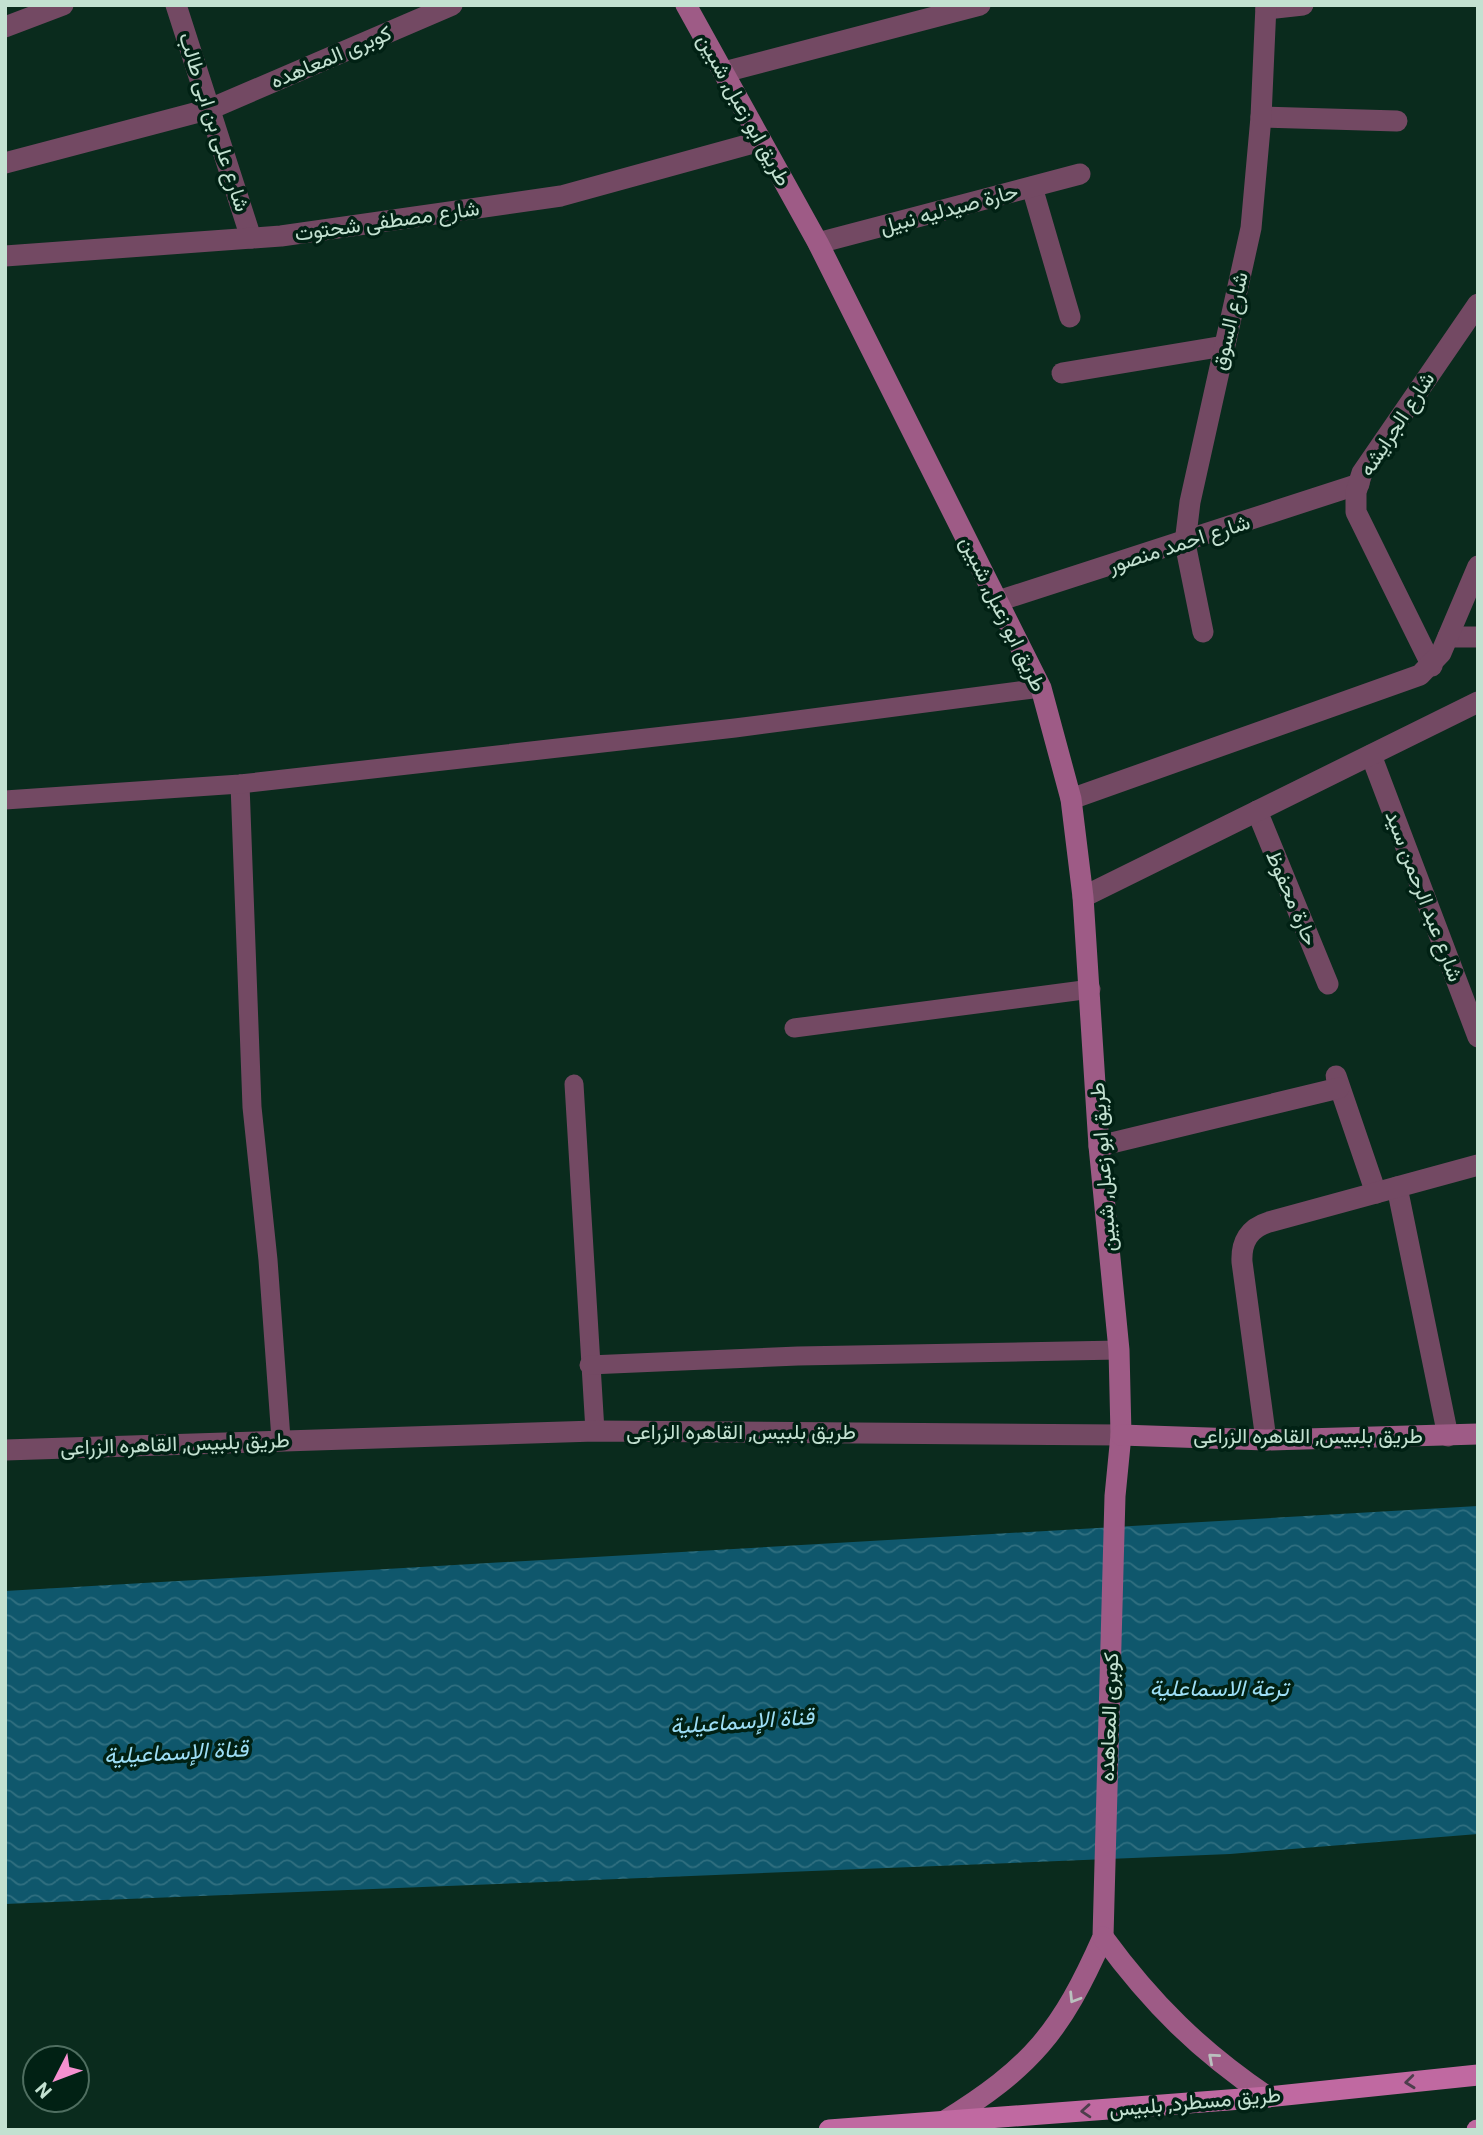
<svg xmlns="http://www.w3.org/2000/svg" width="1483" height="2135" viewBox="0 0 1483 2135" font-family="Roboto,Vazirmatn,sans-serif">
  <defs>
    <pattern id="water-waves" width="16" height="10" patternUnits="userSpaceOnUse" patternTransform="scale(1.75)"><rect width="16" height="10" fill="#0f576c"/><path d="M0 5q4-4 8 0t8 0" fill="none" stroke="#306f80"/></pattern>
  </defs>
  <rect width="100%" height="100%" fill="#0a2b1d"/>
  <path fill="url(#water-waves)" d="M1478,1506v328l-248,20 -1225,50v-313z"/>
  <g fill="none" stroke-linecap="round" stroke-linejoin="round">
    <g stroke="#734963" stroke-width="19">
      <path d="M240,784l12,323 16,153 13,179"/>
      <path d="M5,800l235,-16 495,-56 306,-40"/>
      <path d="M794,1028l297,-39"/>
      <path d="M574,1084l21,347"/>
      <path d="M589,1365l209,-9 321,-6"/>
    </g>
    <g stroke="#734963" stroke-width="21">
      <path d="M176,5l75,233"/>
      <path d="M1266,9l37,-4"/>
      <path d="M5,27l58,-22"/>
      <path d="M724,72l256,-67"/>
      <path d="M1261,117l136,4"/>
      <path d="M5,163l205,-54 242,-104"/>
      <path d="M1032,187l38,130"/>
      <path d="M818,243l262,-69"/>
      <path d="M5,256l276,-20 280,-40 200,-55"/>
      <path d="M1062,373l162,-27"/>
      <path d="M998,601l361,-117"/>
      <path d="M1203,632l-18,-89 5,-41 61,-274 10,-111 5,-112"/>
      <path d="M1448,637h30"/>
      <path d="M1432,666l-76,-154v-20l6,-19 116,-169"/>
      <path d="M1371,755l107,282"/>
      <path d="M1071,799l349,-124 21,-22 37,-87"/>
      <path d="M1257,811l71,173"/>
      <path d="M1083,897l395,-195"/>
      <path d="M1336,1076l40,117"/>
      <path d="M1099,1146l240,-58"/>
      <path d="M1397,1187l51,249"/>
      <path d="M1266,1440l-24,-178c-1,-20 7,-34 27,-40l209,-57"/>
      <path d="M5,1450l590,-19 526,4"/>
    </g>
    <g stroke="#9e5b86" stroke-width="21">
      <path d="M686,5l132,238 223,445 30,111 12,98 16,249 20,204 2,85 -6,61 -12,441c-42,95 -71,130 -160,185"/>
      <path d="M1121,1435l145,5 212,-6"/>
      <path d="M1103,1937c49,67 97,114 165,160"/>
    </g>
    <g stroke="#c069a1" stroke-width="21">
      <path d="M829,2130l439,-33 210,-22"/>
      <path d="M1477,2130h1"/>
    </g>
  </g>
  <defs><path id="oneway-chevron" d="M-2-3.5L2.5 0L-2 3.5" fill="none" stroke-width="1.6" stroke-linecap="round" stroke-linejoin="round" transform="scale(1.75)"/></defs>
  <g stroke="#bac0be">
    <use href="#oneway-chevron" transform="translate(1074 1998) rotate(122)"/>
    <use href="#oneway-chevron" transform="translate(1213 2058) rotate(-139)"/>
  </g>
  <g stroke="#4d3e4c">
    <use href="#oneway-chevron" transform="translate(1410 2082) rotate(174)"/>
    <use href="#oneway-chevron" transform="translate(1086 2111) rotate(176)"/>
  </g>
  <g text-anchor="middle" stroke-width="7" stroke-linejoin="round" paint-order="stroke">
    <g font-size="21" fill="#c3e1d1" stroke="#012114">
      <text transform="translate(331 57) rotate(-23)" y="7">كوبرى المعاهده</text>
      <text transform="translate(744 110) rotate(61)" y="7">طريق ابو زعبل, شبين</text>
      <text transform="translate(214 122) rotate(72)" y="7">شارع على بن ابى طالب</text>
      <text transform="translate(949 209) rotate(-15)" y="7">حارة صيدليه نبيل</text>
      <text transform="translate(387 221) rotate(-8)" y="7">شارع مصطفى شحتوت</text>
      <text transform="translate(1230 321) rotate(-77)" y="7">شارع السوق</text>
      <text transform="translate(1397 424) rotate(-57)" y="7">شارع الجرايشه</text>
      <text transform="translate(1179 544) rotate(-18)" y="7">شارع احمد منصور</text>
      <text transform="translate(1003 614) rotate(64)" y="7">طريق ابو زعبل, شبين</text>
      <text transform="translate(1424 896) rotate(69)" y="7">شارع عبد الرحمن سيد</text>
      <text transform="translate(1292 898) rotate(67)" y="7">حارة محفوظ</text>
      <text transform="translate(1103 1167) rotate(-94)" y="7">طريق ابو زعبل, شبين</text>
      <text x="741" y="1439">طريق بلبيس, القاهره الزراعى</text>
      <text x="1308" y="1443">طريق بلبيس, القاهره الزراعى</text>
      <text transform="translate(175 1444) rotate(-2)" y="7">طريق بلبيس, القاهره الزراعى</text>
      <text transform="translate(1109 1717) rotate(-88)" y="7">كوبرى المعاهده</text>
      <text transform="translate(1195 2102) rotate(-5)" y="7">طريق مسطرد, بلبيس</text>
    </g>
    <g font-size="23" font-style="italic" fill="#9ddef5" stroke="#012114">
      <text x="1219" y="1696">ترعة الاسماعلية</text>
      <text transform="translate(742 1721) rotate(-4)" y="8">قناة الإسماعيلية</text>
      <text transform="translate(176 1752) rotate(-3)" y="8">قناة الإسماعيلية</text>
    </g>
  </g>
  <rect width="1483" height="2135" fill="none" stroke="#c3e1d1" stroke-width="14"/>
  <g transform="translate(56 2079) rotate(228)"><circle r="33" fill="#012114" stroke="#4f6e60" stroke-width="2"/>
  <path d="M0-5L12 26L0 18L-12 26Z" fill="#f690d0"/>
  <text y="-10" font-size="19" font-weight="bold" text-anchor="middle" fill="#c3e1d1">N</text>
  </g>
</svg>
